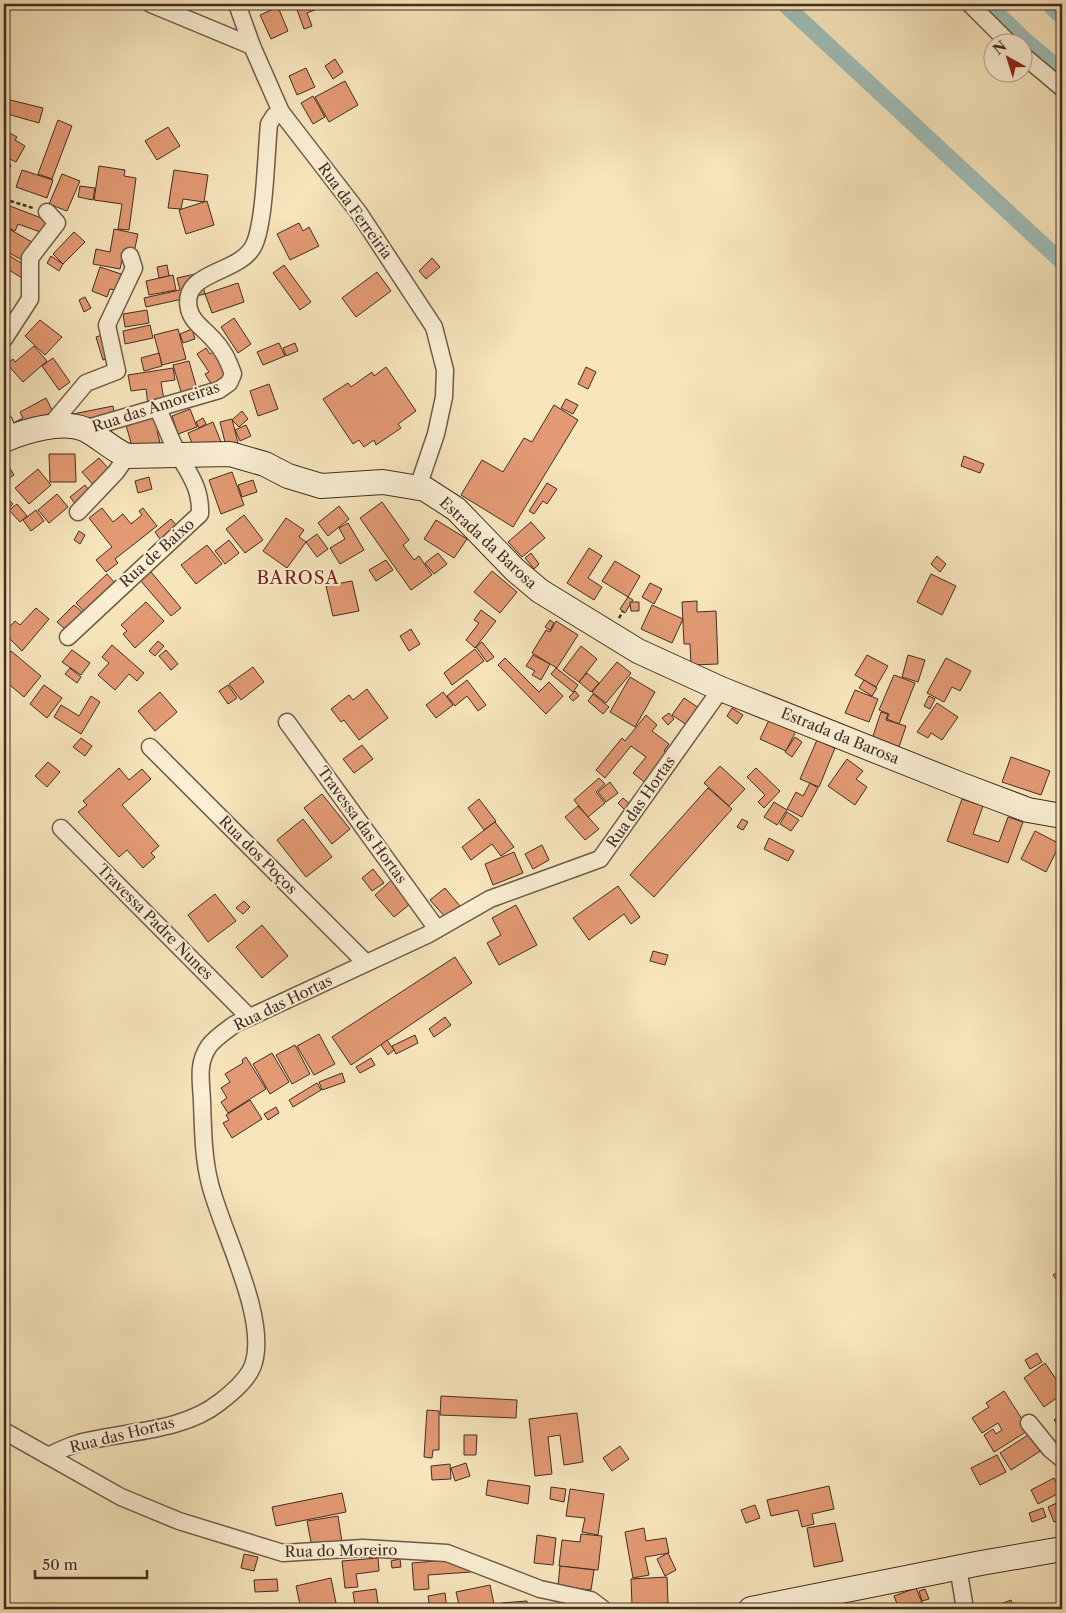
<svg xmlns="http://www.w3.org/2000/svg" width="1066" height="1613" viewBox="0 0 1066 1613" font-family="'Libre Caslon Text',serif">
  <rect width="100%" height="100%" fill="#f7e5bc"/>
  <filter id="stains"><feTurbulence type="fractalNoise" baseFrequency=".004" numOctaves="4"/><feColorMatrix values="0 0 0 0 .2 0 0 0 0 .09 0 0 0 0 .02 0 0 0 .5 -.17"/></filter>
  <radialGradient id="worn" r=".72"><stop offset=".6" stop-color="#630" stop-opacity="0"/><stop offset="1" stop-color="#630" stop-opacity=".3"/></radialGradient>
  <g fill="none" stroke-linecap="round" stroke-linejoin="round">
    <g stroke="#9fbdb8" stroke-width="16">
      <path d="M784,4l278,258"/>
      <path d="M988,4l36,35 38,32"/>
    </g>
    <path stroke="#9fbdb8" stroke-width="28" d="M1057,4l5,5"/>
  </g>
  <g fill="#e39a74" stroke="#422d23">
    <path d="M257,4h15l-12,6z"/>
    <path d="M295,4h20l2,5 -10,4 5,13 -8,3z"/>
    <path d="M278,7l10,24 -17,8 -11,-24z"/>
    <path d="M335,59l8,13 -10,7 -8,-13z"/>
    <path d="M306,68l9,19 -18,8 -8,-19z"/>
    <path d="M345,81l13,24 -29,17 -14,-25z"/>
    <path d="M313,96l12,21 -12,7 -12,-21z"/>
    <path d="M6,99l37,9 -4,15 -35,-10z"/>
    <path d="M58,120l14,6 -20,53 -14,-5z"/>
    <path d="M168,127l12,19 -23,14 -12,-19z"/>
    <path d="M4,130l13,7 -2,3 10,6 -9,16 -12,-6z"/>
    <path d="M4,162l7,3 -7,16z"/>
    <path d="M99,166l26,4 -1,6 12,2 -7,52 -11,-1 4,-25 -28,-4z"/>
    <path d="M22,170l31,10 -6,18 -31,-11z"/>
    <path d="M174,170l34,5 -4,27 -21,-3 -2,10 -13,-1z"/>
    <path d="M62,174l18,7 -13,30 -18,-7z"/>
    <path d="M80,186l15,2 -2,12 -15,-3z"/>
    <path d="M207,201l7,24 -28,9 -7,-24z"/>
    <path d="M10,206l52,20 -5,12 -39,-14 -3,7 -11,-5z"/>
    <path d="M299,223l4,8 6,-4 10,19 -29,14 -13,-26z"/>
    <path d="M9,229l23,13 -10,18 -18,-10v-12z"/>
    <path d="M114,229l24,5 -5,23 -10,-2 -3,14 -27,-5 3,-15 14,3z"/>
    <path d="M74,232l11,10 -22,22 -10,-10z"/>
    <path d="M5,253l29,18 -7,10 -23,-14z"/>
    <path d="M51,256l12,8 -4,7 -12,-8z"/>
    <path d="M432,258l8,9 -14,12 -7,-8z"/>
    <path d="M167,265l2,11 -10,2 -2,-11z"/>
    <path d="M284,265l27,37 -11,8 -27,-37z"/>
    <path d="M100,267l21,7 -6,16 -5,-1 -3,8 -15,-6z"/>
    <path d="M377,272l14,19 -35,26 -14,-19z"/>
    <path d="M200,273l5,21 -59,13 -2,-9 36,-8 -3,-12z"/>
    <path d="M173,275l3,15 -27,5 -3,-14z"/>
    <path d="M238,283l6,19 -32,11 -7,-19z"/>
    <path d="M85,297l6,11 -7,4 -5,-12z"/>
    <path d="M147,310l2,13 -24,4 -2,-13z"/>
    <path d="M234,318l17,26 -13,9 -17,-26z"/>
    <path d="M40,320l22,17 -17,18 -20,-19z"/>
    <path d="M150,325l3,13 -28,6 -2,-13z"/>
    <path d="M178,329l8,30 -24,6 -8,-30z"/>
    <path d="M192,329l3,10 -12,4 -3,-9z"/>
    <path d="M115,331l7,23 -19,6 -7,-23z"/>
    <path d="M279,343l6,13 -22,9 -6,-13z"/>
    <path d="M295,343l3,8 -12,5 -3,-8z"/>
    <path d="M34,346l13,15 -24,21 -16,-18 6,-5 2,3z"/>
    <path d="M206,348l4,6 10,-6 20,32 -23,14 -12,-20 4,-2 -12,-18z"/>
    <path d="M159,353l3,13 -18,5 -3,-13z"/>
    <path d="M53,358l17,24 -11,8 -17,-24z"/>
    <path d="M189,361l11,39 -15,5 -12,-40z"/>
    <path d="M386,367l30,44 -18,13 3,4 -25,17 -2,-5 -10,7 -5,-7 -6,4 -30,-45 25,-16 3,4 21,-15 2,4z"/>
    <path d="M586,367l10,5 -8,17 -10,-5z"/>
    <path d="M173,368l2,12 -14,2 5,30 -17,2 -3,-25 -15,2 -3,-16z"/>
    <path d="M269,384l9,25 -20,7 -8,-25z"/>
    <path d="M46,398l11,22 -34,17 -8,-15 8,-4 -3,-6z"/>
    <path d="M566,399l12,6 -5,9 -12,-6z"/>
    <path d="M554,405l24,15 -65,107 -52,-32 21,-35 21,12 21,-34 8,4z"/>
    <path d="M113,406l3,15 -39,9 -4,-16z"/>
    <path d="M190,409l7,18 -19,7 -6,-18z"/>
    <path d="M242,411l6,8 -9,8 -7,-7z"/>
    <path d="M165,415l3,13 -11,3 3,12 -27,7 -7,-25z"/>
    <path d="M203,418l3,6 -7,4 -3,-6z"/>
    <path d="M232,419l8,32 -12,3 -8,-32z"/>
    <path d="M213,422l10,25 -28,4 -7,-18z"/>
    <path d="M246,425l5,11 -11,5 -5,-11z"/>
    <path d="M49,454h26l1,28h-26z"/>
    <path d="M964,456l20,8 -4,9 -19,-7z"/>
    <path d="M99,458l20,22 -17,15 -20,-23z"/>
    <path d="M5,461l9,14 -6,4 2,5 -6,4z"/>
    <path d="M38,469l13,16 -22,19 -14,-16z"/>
    <path d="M232,472l12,33 -23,9 -12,-34z"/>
    <path d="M149,477l3,12 -14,4 -3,-12z"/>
    <path d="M253,480l4,12 -15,5 -4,-12z"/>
    <path d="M547,483l10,6 -10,15 -4,-3 -9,13 -5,-3z"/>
    <path d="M85,485l13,17 -16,11 -12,-16z"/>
    <path d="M57,494l11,13 -19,16 -11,-13z"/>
    <path d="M4,495l9,9 -9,9z"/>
    <path d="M382,502l27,38 -6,5 11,15 5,-4 13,19 -21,15 -51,-72z"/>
    <path d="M17,504l10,12 -7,6 -11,-12z"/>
    <path d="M339,506l10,13 -21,17 -10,-13z"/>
    <path d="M102,508l11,14 10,-8 8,10 11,-9 -3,-4 4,-3 14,18 -42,33 3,4 -12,9 -10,-12 16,-13 -23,-29z"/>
    <path d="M36,510l8,11 -13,10 -8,-11z"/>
    <path d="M198,512l7,10 -37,28 -13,-18 16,-13 7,8z"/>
    <path d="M244,515l19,25 -18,13 -19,-24z"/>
    <path d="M286,518l18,12 -5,7 7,5 -19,26 -24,-17z"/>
    <path d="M436,520l31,19 -13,19 -30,-19z"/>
    <path d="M531,522l14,16 -23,19 -14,-15z"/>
    <path d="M348,523l16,27 -24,14 -10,-16 15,-9 -6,-11z"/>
    <path d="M79,531l6,4 -5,9 -6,-4z"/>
    <path d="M317,534l11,15 -11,8 -11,-15z"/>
    <path d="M229,540l10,13 -14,11 -10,-13z"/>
    <path d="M207,545l15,19 -26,20 -15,-19z"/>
    <path d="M589,548l13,8 -14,22 14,9 -8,13 -27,-17z"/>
    <path d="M438,553l9,11 -13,10 -9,-11z"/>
    <path d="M531,553l8,11 -5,5 -9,-11z"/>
    <path d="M937,556l9,8 -6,8 -9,-8z"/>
    <path d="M386,560l7,10 -17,11 -7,-11z"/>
    <path d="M615,561l25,15 -12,21 -26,-16z"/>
    <path d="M492,571l25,21 -17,21 -26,-21z"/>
    <path d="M151,572l30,36 -10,8 -31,-36z"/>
    <path d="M107,574l15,17 -31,28 -15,-16z"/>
    <path d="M931,574l25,12 -14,29 -25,-13z"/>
    <path d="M352,581l7,30 -26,5 -7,-30z"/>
    <path d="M650,583l12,6 -8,15 -12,-7z"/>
    <path d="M628,597l5,3 -8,13 -5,-4z"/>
    <path d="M697,601v11l19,-1 2,53 -27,1 -1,-21h-6l-2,-42z"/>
    <path d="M146,602l18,19 -29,27 -12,-14 4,-3 -6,-6z"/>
    <path d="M630,602h9v9h-8z"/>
    <path d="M74,605l15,13 -16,18 -16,-14z"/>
    <path d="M652,605l31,14 -11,24 -31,-14z"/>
    <path d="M36,608l13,11 -27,32 -18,-18 11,-12 5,4z"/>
    <path d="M481,610l15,11 -21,27 -9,-8 13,-17 -5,-3z"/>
    <path d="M550,620l4,3 -4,7 -5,-3z"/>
    <path d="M556,621l22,14 -21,33 -25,-15 14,-23 4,2z"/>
    <path d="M411,629l9,15 -11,7 -9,-15z"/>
    <path d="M158,641l6,5 -9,10 -6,-5z"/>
    <path d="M482,642l12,15 -7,5 -11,-15z"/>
    <path d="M112,645l32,28 -7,8 -8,-7 -14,16 -17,-15 11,-12 -7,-6z"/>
    <path d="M581,646l16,13 -18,23 -16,-12z"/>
    <path d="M475,649l9,12 -32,24 -8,-12z"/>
    <path d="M72,650l18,13 -9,12 -19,-13z"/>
    <path d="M166,650l12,14 -7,6 -12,-14z"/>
    <path d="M11,651l30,25 -17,21 -20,-17v-20z"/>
    <path d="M533,655l17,9 -9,16 -9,-5 3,-4 -9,-5z"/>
    <path d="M867,655l21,11 -12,21 -21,-12z"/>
    <path d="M908,655l17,5 -7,22 -16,-5z"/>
    <path d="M505,658l34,34 10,-10 14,14 -17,18 -48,-49z"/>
    <path d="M946,658l25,13 -11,20 -8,-4 -8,15 -17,-9z"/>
    <path d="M617,662l14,11 -25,30 -14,-11z"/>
    <path d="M253,667l11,15 -23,18 -12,-16z"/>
    <path d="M70,668l11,9 -4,6 -12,-9z"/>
    <path d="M556,668l22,17 -5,7 -22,-18z"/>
    <path d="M587,673l12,10 -8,9 -12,-10z"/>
    <path d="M894,675l21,8 -16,41 -12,-5 2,-5 -10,-4z"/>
    <path d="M630,677l25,15 -20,35 -25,-15z"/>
    <path d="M467,680l19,25 -8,6 -11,-15 -12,10 -8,-10z"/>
    <path d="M864,680l13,8 -5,8 -13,-8z"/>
    <path d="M44,685l18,13 -15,20 -17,-14z"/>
    <path d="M228,685l9,13 -9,6 -9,-13z"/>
    <path d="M367,689l21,29 -29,22 -15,-20 -3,2 -10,-13 18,-14 4,5z"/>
    <path d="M855,690l23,9 -9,23 -24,-9z"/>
    <path d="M575,691l4,5 -6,5 -4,-4z"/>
    <path d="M160,692l17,20 -22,19 -17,-20z"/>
    <path d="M443,692l10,13 -17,13 -10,-13z"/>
    <path d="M593,694l16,13 -6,7 -15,-13z"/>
    <path d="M91,696l9,6 -19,32 -27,-17 7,-12 18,11z"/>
    <path d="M929,696l6,3 -5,10 -6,-3z"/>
    <path d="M684,698l24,16 -12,17 -24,-16z"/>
    <path d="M937,703l21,14 -16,23 -11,-7 -3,5 -11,-6z"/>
    <path d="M732,708l11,7 -6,9 -10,-8z"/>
    <path d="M881,712l7,2 -2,6 20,6 -7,21 -27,-8z"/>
    <path d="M669,713l5,6 -6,6 -6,-7z"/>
    <path d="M646,715l11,10 -5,6 17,13 -5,7 12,9 -23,29 -20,-16 13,-16 -15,-11 -26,32 -9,-8 26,-32 3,3z"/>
    <path d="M770,718l26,13 -10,20 -26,-12z"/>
    <path d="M795,737l7,5 -10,15 -7,-5z"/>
    <path d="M81,738l11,8 -7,10 -12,-9z"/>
    <path d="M817,740l18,8 -16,39 -19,-8z"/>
    <path d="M362,745l11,14 -19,14 -11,-14z"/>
    <path d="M1011,757l39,14 -9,24 -39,-13z"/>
    <path d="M847,759l16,12 -7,8 11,8 -12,18 -27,-19z"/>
    <path d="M48,762l12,10 -13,15 -12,-11z"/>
    <path d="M720,766l25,23 -16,17 -25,-23z"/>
    <path d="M119,768l10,12 13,-11 9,10 -29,26 37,41 -8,7 4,4 -12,11 -16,-18 -8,7 -41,-45 9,-7 -4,-4z"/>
    <path d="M756,768l24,23 -16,17 -6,-6 7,-7 -18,-18z"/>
    <path d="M599,778l6,6 -9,8 9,11 -17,14 -14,-17z"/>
    <path d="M610,782l8,11 -12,9 -8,-10z"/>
    <path d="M810,783l8,5 -16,29 -15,-8 9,-17 7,4z"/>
    <path d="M708,788l24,21 -78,88 -24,-22z"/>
    <path d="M322,794l28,35 -18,15 -28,-36z"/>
    <path d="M623,798l8,7 -5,6 -8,-8z"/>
    <path d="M479,799l17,22 -12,9 -16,-22z"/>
    <path d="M962,799l21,7 -10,28 26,8 9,-25 15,5 -15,41 -61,-22z"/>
    <path d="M774,802l13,8 -10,15 -13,-8z"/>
    <path d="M578,806l21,23 -14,11 -20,-23z"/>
    <path d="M787,812l12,8 -8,11 -11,-7z"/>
    <path d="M303,819l29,38 -26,20 -29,-37z"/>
    <path d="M742,819l6,3 -5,8 -6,-3z"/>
    <path d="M495,822l19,25 -13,9 -9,-12 -21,16 -9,-13z"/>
    <path d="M1035,831l25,13 -14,28 -25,-13z"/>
    <path d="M769,838l25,13 -6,10 -24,-12z"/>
    <path d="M542,845l7,15 -16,9 -8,-15z"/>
    <path d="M514,852l9,21 -30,12 -8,-21z"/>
    <path d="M373,869l11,14 -12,8 -10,-13z"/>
    <path d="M395,877l20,23 -21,17 -19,-22z"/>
    <path d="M618,886l22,31 -9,7 -7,-10 -35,26 -16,-22z"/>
    <path d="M445,888l15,18 -14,12 -16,-18z"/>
    <path d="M215,894l21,27 -28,21 -20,-27z"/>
    <path d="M244,901l6,6 -7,7 -7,-6z"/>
    <path d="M516,905l21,40 -38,20 -12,-22 14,-8 -9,-17z"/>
    <path d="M262,925l26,31 -26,22 -26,-31z"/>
    <path d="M653,951l15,4 -3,10 -15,-4z"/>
    <path d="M455,957l17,26 -121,82 -19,-28z"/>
    <path d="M445,1017l6,8 -17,12 -5,-8z"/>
    <path d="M319,1034l16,30 -21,11 -17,-29z"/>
    <path d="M415,1035l3,8 -22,11 -4,-8z"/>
    <path d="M387,1040l7,10 -6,5 -7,-10z"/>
    <path d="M295,1045l15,29 -18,10 -16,-29z"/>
    <path d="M272,1053l17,29 -19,12 -17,-30z"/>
    <path d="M246,1057l20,32 -38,24 -7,-11 6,-4 -6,-10 9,-6 -5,-8 18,-11 -1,-3z"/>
    <path d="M371,1058l4,7 -15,8 -4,-6z"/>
    <path d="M342,1073l3,9 -23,8 -3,-8z"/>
    <path d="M317,1083l4,7 -28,17 -4,-7z"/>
    <path d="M250,1100l12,19 -30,19 -9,-15 6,-3 -3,-5z"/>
    <path d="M276,1107l3,6 -11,7 -4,-6z"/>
    <path d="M1062,1269v18l-9,-12z"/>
    <path d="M1037,1353l5,9 -12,7 -5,-9z"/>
    <path d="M1045,1363l17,25v6l-18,13 -20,-29z"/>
    <path d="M1004,1391l25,39 -35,22 -10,-17 9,-6 3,5 6,-4 -4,-7 -16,10 -10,-15 17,-11 -3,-4z"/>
    <path d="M441,1396l76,4 -1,18 -76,-3z"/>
    <path d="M427,1410l12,1v39h-6l-1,8 -8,-1z"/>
    <path d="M577,1413l6,49 -19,3 -4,-30 -12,2 4,37 -17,2 -6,-57z"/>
    <path d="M1062,1413v18l-8,-11z"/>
    <path d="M1031,1433l11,17 -31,20 -11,-17z"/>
    <path d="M464,1435h13l-1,20h-12z"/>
    <path d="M620,1446l9,13 -17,12 -9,-13z"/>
    <path d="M997,1455l9,17 -26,13 -9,-17z"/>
    <path d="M466,1463l4,13 -15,5 -4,-13z"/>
    <path d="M450,1464l1,15 -19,1 -1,-14z"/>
    <path d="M1054,1478l7,14 -23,12 -7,-14z"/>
    <path d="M488,1480l42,6 -2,18 -42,-9z"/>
    <path d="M829,1486l5,23 -22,5 2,10 -12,3 -4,-17 -27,6 -4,-16z"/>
    <path d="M551,1487l15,2 -2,13 -14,-3z"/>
    <path d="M570,1489l34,5 -6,41 -16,-3 3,-14 -19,-2z"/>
    <path d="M342,1493l4,19 -70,14 -4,-19z"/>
    <path d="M1059,1502l3,8v9l-8,3 -6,-15z"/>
    <path d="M755,1505l5,13 -14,5 -5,-13z"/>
    <path d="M1043,1508l3,9 -14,5 -3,-9z"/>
    <path d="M338,1516l4,26 -30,5 -5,-26z"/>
    <path d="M835,1523l8,38 -29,6 -7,-39z"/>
    <path d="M644,1528l2,13 20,-3 3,15 -24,4 4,18 -16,3 -8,-46z"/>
    <path d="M581,1534l21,2 -4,34 -39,-4 3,-26 18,2z"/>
    <path d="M537,1535l19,3 -3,27 -19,-2z"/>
    <path d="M668,1553l8,17 -11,6 -8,-17z"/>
    <path d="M244,1554l14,3 -4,14 -13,-3z"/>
    <path d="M378,1558l1,13 -23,3 2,13 -13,1 -3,-27z"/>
    <path d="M469,1558l2,14 -43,3 1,14 -15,1 -2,-27z"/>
    <path d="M400,1559l1,8 -9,1 -1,-7z"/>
    <path d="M560,1566l34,4 -3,20 -33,-4z"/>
    <path d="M667,1577l1,26 -36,2 -1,-26z"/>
    <path d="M331,1578l6,30 -36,1 -5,-23z"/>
    <path d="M277,1579l1,12 -23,1 -1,-12z"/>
    <path d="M490,1585l5,24h-35l-4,-17z"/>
    <path d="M916,1588l7,17 -11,4h-13l-5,-13z"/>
    <path d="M376,1589l2,14 -23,4 -2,-15z"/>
    <path d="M925,1589l4,10 -7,2 -3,-10z"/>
    <path d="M445,1593l2,16h-17l-2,-13z"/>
    <path d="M1011,1600l2,7 8,-4 2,6h-29l-1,-2z"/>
    <path d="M527,1601l1,8h12h-38l-1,-6z"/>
    <path d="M970,1602v7h-21l-1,-5z"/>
  </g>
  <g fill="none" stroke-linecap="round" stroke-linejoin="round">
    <g stroke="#6f5b49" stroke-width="19">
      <g id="street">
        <path d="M151,4l101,42"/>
        <path d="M237,4l15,42 29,66 78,101 75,114 11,43 -1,27 -8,37 -18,53"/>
        <path d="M970,4l38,38"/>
        <path d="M1024,56l38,32"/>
        <path d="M4,339l26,-40v-41l27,-35 -10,-11"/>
        <path d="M4,422l6,15"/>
        <path d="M49,427l37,-44 31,-12 -10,-46 27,-57 -4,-12"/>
        <path d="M84,429l135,-39 10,-7 4,-9c-5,-14 -10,-25 -21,-36 -8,-9 -20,-16 -23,-29 -9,-39 51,-34 65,-64 11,-23 12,-92 15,-121l5,-8 7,-4"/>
        <path d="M78,512l38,-40 11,-16"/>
        <path d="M68,637l132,-123c1,-24 -9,-38 -21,-58 -8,-15 -14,-32 -21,-47"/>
        <path d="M287,722l150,207"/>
        <path d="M150,747l216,216"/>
        <path d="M61,828l188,189"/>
        <path d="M1029,1423l21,26 12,10"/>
        <path d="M4,1431l117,66 58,24 104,32 80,-5 84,5 93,36 51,11 12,9"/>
        <path d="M48,1456c10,-5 21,-10 31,-13 45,-12 104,-11 141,-41 13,-10 30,-24 34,-40 13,-47 -32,-130 -44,-178 -7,-27 -7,-56 -8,-83 -1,-20 -5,-38 7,-55 6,-8 18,-16 26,-22l192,-89 63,-36 110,-40 121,-170"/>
        <path d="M958,1567l7,42"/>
      </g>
    </g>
    <g stroke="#422d23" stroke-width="26">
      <g id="secondary">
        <path d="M4,440c21,-9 57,-20 80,-11 15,7 27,20 43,27l103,-2 35,10 23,12 33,10 62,-4 42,7 31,20 59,61 25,21 98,60 83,38 238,95 69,26 34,6"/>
        <path d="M751,1609l230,-46 81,-14"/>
      </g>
    </g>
    <g stroke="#422d23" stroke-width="2.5" stroke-dasharray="4 2.5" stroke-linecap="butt">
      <path d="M4,199l29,9"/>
      <path d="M619,618l4,-7"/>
    </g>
    <use href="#street" stroke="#faeed3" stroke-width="16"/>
    <use href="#secondary" stroke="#faeed3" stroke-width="24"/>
  </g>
  <g text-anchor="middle" stroke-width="4" stroke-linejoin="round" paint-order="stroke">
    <g font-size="15" fill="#422d23" stroke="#faeed3">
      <text transform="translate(355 211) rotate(54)" y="5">Rua da Ferreiria</text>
      <text transform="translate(156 407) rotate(-18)" y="5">Rua das Amoreiras</text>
      <text transform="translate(488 543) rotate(43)" y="5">Estrada da Barosa</text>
      <text transform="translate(157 553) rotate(-42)" y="5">Rua de Baixo</text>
      <text transform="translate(840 736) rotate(22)" y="5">Estrada da Barosa</text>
      <text transform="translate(641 802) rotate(-55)" y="5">Rua das Hortas</text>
      <text transform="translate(362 825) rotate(54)" y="5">Travessa das Hortas</text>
      <text transform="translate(258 855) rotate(45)" y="5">Rua dos Poços</text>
      <text transform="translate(155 922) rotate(45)" y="5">Travessa Padre Nunes</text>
      <text transform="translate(283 1003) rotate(-26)" y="5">Rua das Hortas</text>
      <text transform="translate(122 1435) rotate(-14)" y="5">Rua das Hortas</text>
      <text transform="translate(341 1551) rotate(-1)" y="5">Rua do Moreiro</text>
    </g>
    <g font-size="18" letter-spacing="1" fill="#7a1f14" stroke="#faeed3">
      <text x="298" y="584">BAROSA</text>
    </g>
  </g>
  <rect width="1066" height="1613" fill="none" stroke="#f7e5bc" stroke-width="20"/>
  <rect x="5" y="5" width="1056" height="1603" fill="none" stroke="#422d23" stroke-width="2.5"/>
  <rect x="10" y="10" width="1046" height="1593" fill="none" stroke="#422d23"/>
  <g transform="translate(1008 58) rotate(321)"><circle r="24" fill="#faeed3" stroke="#b0a18d"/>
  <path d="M0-4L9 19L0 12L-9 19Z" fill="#8f2418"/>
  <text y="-8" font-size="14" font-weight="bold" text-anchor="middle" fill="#422d23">N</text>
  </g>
  <path d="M35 1570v8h112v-8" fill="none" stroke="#422d23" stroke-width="2.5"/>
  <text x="42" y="1570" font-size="15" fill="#422d23" stroke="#faeed3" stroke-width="4" paint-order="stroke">50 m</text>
  <rect width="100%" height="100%" filter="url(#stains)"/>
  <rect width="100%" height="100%" fill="url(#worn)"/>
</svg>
